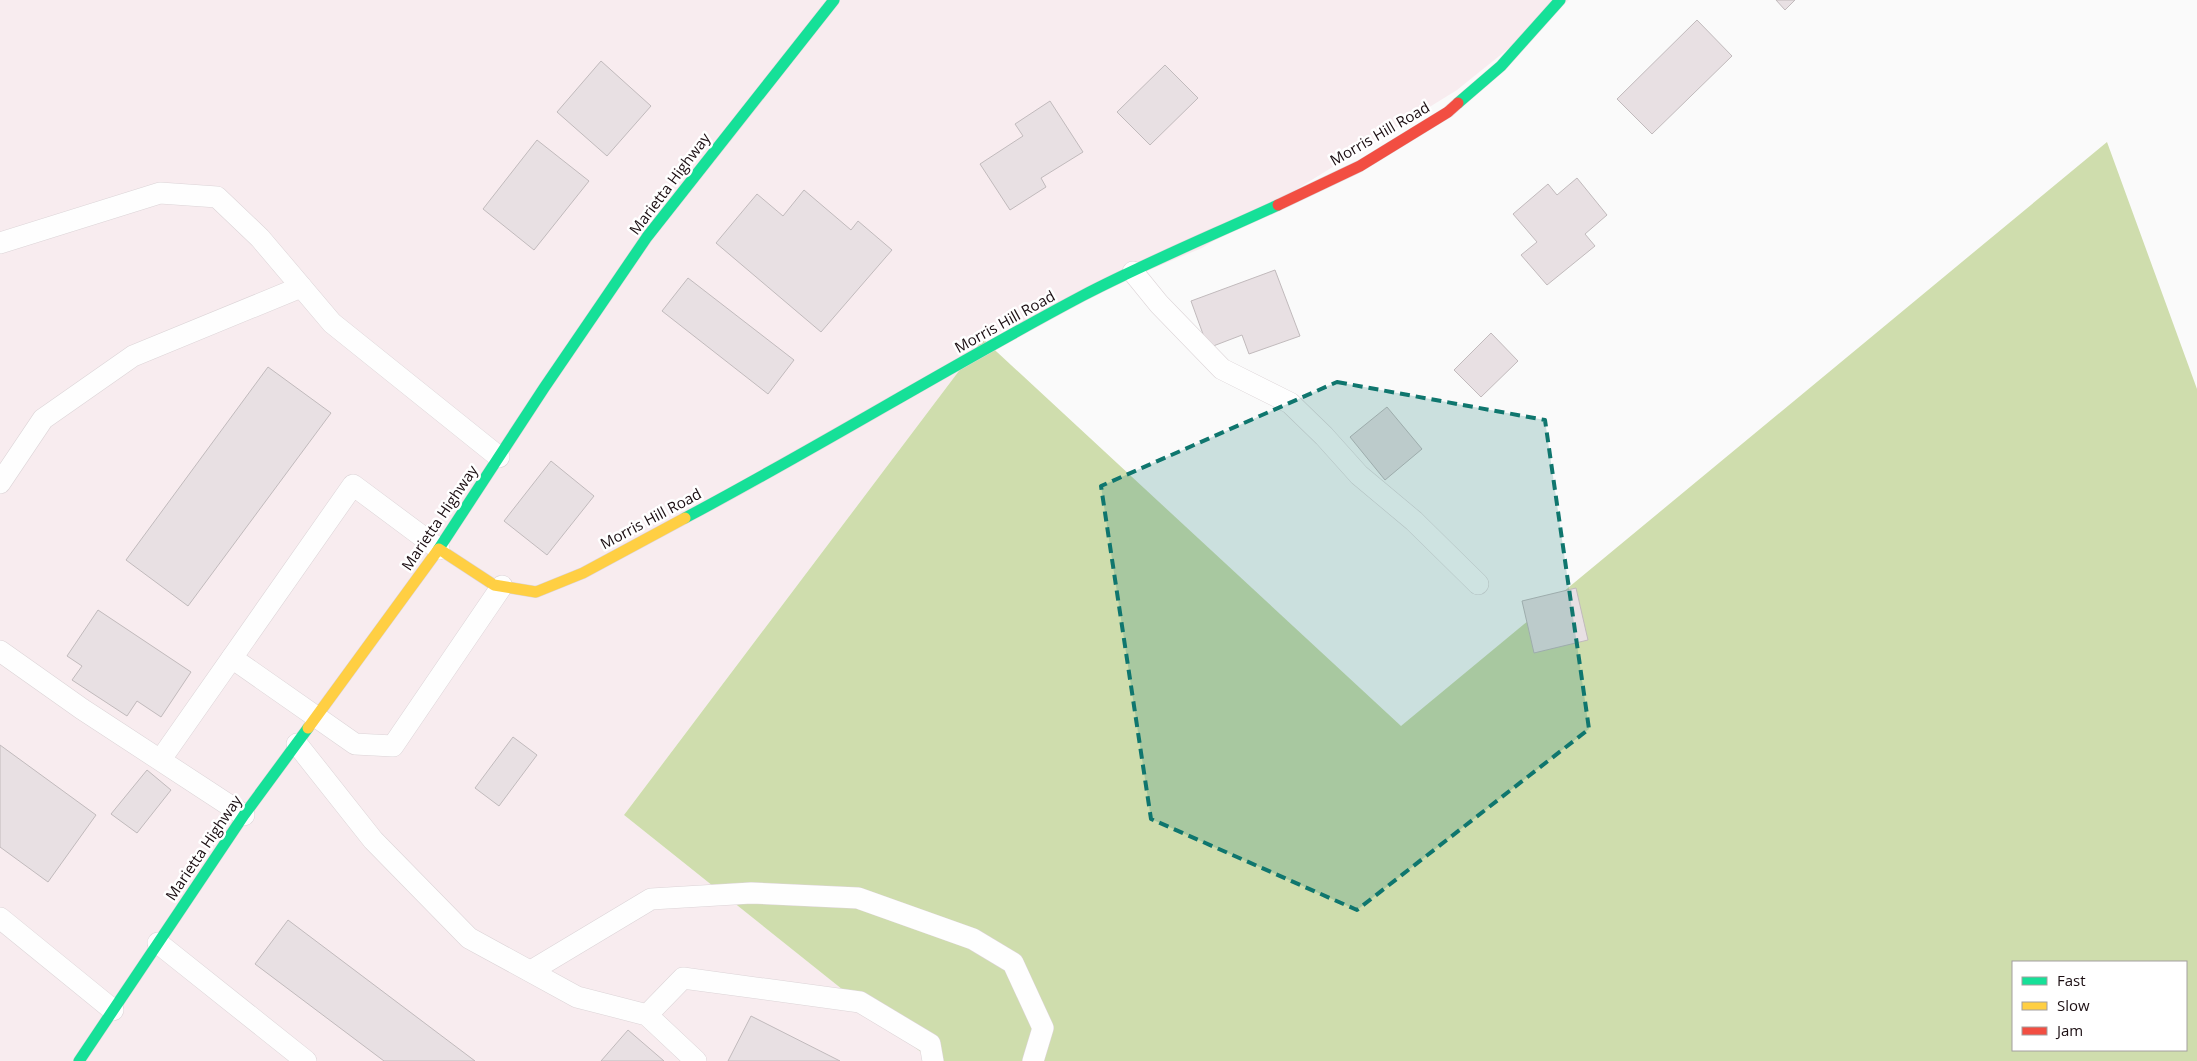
<svg xmlns="http://www.w3.org/2000/svg" width="2197" height="1061" viewBox="0 0 2197 1061" font-family="'Open Sans',sans-serif">
  <rect width="100%" height="100%" fill="#fafafa"/>
  <path fill="#f8ecef" d="M0,0h1569l-112,90 -255,158 -219,91 -359,476 308,246h-932z"/>
  <path fill="#cfddad" fill-rule="evenodd" d="M2107,142l90,247v672h-1265l-308,-246 359,-476 418,387zM2013,962h173v88h-173z"/>
  <g fill="#e8e0e3" stroke="#c1babc">
    <path d="M1776,0h19l-10,10z"/>
    <path d="M1697,20l35,36 -80,78 -35,-35z"/>
    <path d="M601,61l50,45 -44,50 -50,-44z"/>
    <path d="M1165,65l33,33 -48,47 -33,-33z"/>
    <path d="M1050,101l33,51 -42,26 5,9 -36,23 -30,-46 43,-28 -8,-12z"/>
    <path d="M537,140l52,41 -55,69 -51,-41z"/>
    <path d="M1577,178l30,37 -22,19 10,12 -48,39 -26,-30 16,-13 -24,-28 35,-30 9,11z"/>
    <path d="M804,190l47,40 7,-9 34,29 -71,82 -105,-89 41,-49 26,22z"/>
    <path d="M1275,270l25,66 -51,18 -7,-19 -34,13 -17,-47z"/>
    <path d="M688,278l106,82 -26,34 -106,-83z"/>
    <path d="M1491,333l27,28 -37,36 -27,-27z"/>
    <path d="M268,367l63,46 -143,193 -62,-46z"/>
    <path d="M1387,407l35,42 -37,31 -35,-43z"/>
    <path d="M551,461l43,35 -47,59 -43,-34z"/>
    <path d="M1576,588l12,52 -54,13 -12,-52z"/>
    <path d="M98,610l93,62 -30,45 -24,-16 -10,15 -55,-36 10,-14 -15,-10z"/>
    <path d="M513,737l24,18 -38,51 -24,-18z"/>
    <path d="M0,745l96,70 -48,67 -48,-35z"/>
    <path d="M147,770l24,20 -34,43 -26,-19z"/>
    <path d="M288,920l187,141h-91l-129,-97z"/>
    <path d="M751,1016l89,45h-112z"/>
    <path d="M628,1030l36,31h-63z"/>
  </g>
  <g fill="none" stroke-linecap="round" stroke-linejoin="round">
    <g stroke="#dcd4d7" stroke-width="22">
      <g id="lane">
        <path d="M0,243l160,-50 57,4 43,41 72,85 167,134"/>
        <path d="M1133,272l26,32 63,65 68,34 34,33 35,39 55,46 64,63"/>
        <path d="M0,483l43,-64 90,-63 168,-69"/>
        <path d="M0,651l82,58 162,106"/>
        <path d="M232,658l123,86 38,2 109,-160"/>
        <path d="M297,744l76,96 96,98 108,59 70,18 49,46"/>
        <path d="M161,759l192,-274 86,64"/>
        <path d="M0,918l113,92"/>
        <path d="M158,943l148,118"/>
        <path d="M531,971l120,-72 100,-6 107,5 115,41 40,24 30,65 -10,33"/>
        <path d="M647,1015l36,-37 177,24 70,42 3,17"/>
      </g>
    </g>
    <g stroke="#dcd4d7" stroke-width="12">
      <g id="fast">
        <path d="M1458,103l43,-37 59,-66"/>
        <path d="M685,518c134,-71 263,-151 397,-222 63,-33 131,-61 196,-91"/>
        <path d="M438,550l106,-162 103,-151 187,-237"/>
        <path d="M79,1061l165,-246 64,-87"/>
      </g>
    </g>
    <g stroke="#dcd4d7" stroke-width="12">
      <g id="slow">
        <path d="M439,549l55,36 42,7 47,-19 102,-55"/>
        <path d="M308,728l130,-178"/>
      </g>
    </g>
    <g stroke="#dcd4d7" stroke-width="12">
      <path id="jam" d="M1278,205l82,-39 88,-54 10,-9"/>
    </g>
    <use href="#lane" stroke="#fefefe" stroke-width="21"/>
    <use href="#fast" stroke="#16e098" stroke-width="11"/>
    <use href="#slow" stroke="#ffcf43" stroke-width="11"/>
    <use href="#jam" stroke="#f24e42" stroke-width="11"/>
  </g>
  <path fill="#0f766e" fill-opacity="0.2" stroke="#0f766e" stroke-width="4" stroke-dasharray="10 6" stroke-linejoin="round" d="M1337,382l208,38 44,309 -232,181 -206,-91 -50,-333z"/>
  <g text-anchor="middle" stroke-width="5" stroke-linejoin="round" paint-order="stroke">
    <g font-size="15" fill="#1b0e12" stroke="#fff">
      <text transform="translate(1380 134) rotate(-30)" y="5">Morris Hill Road</text>
      <text transform="translate(670 184) rotate(-53)" y="5">Marietta Highway</text>
      <text transform="translate(1005 322) rotate(-29)" y="5">Morris Hill Road</text>
      <text transform="translate(440 518) rotate(-56)" y="5">Marietta Highway</text>
      <text transform="translate(651 519) rotate(-28)" y="5">Morris Hill Road</text>
      <text transform="translate(204 848) rotate(-56)" y="5">Marietta Highway</text>
    </g>
  </g>
  <rect x="2012" y="961" width="175" height="90" fill="#ffffff" stroke="#a49fa0"/>
  <rect x="2022" y="977" width="25" height="8" fill="#16e098" stroke="#a49fa0"/>
  <text x="2057" y="986" font-size="15" fill="#1b0e12">Fast</text>
  <rect x="2022" y="1002" width="25" height="8" fill="#ffcf43" stroke="#a49fa0"/>
  <text x="2057" y="1011" font-size="15" fill="#1b0e12">Slow</text>
  <rect x="2022" y="1027" width="25" height="8" fill="#f24e42" stroke="#a49fa0"/>
  <text x="2057" y="1036" font-size="15" fill="#1b0e12">Jam</text>
</svg>
